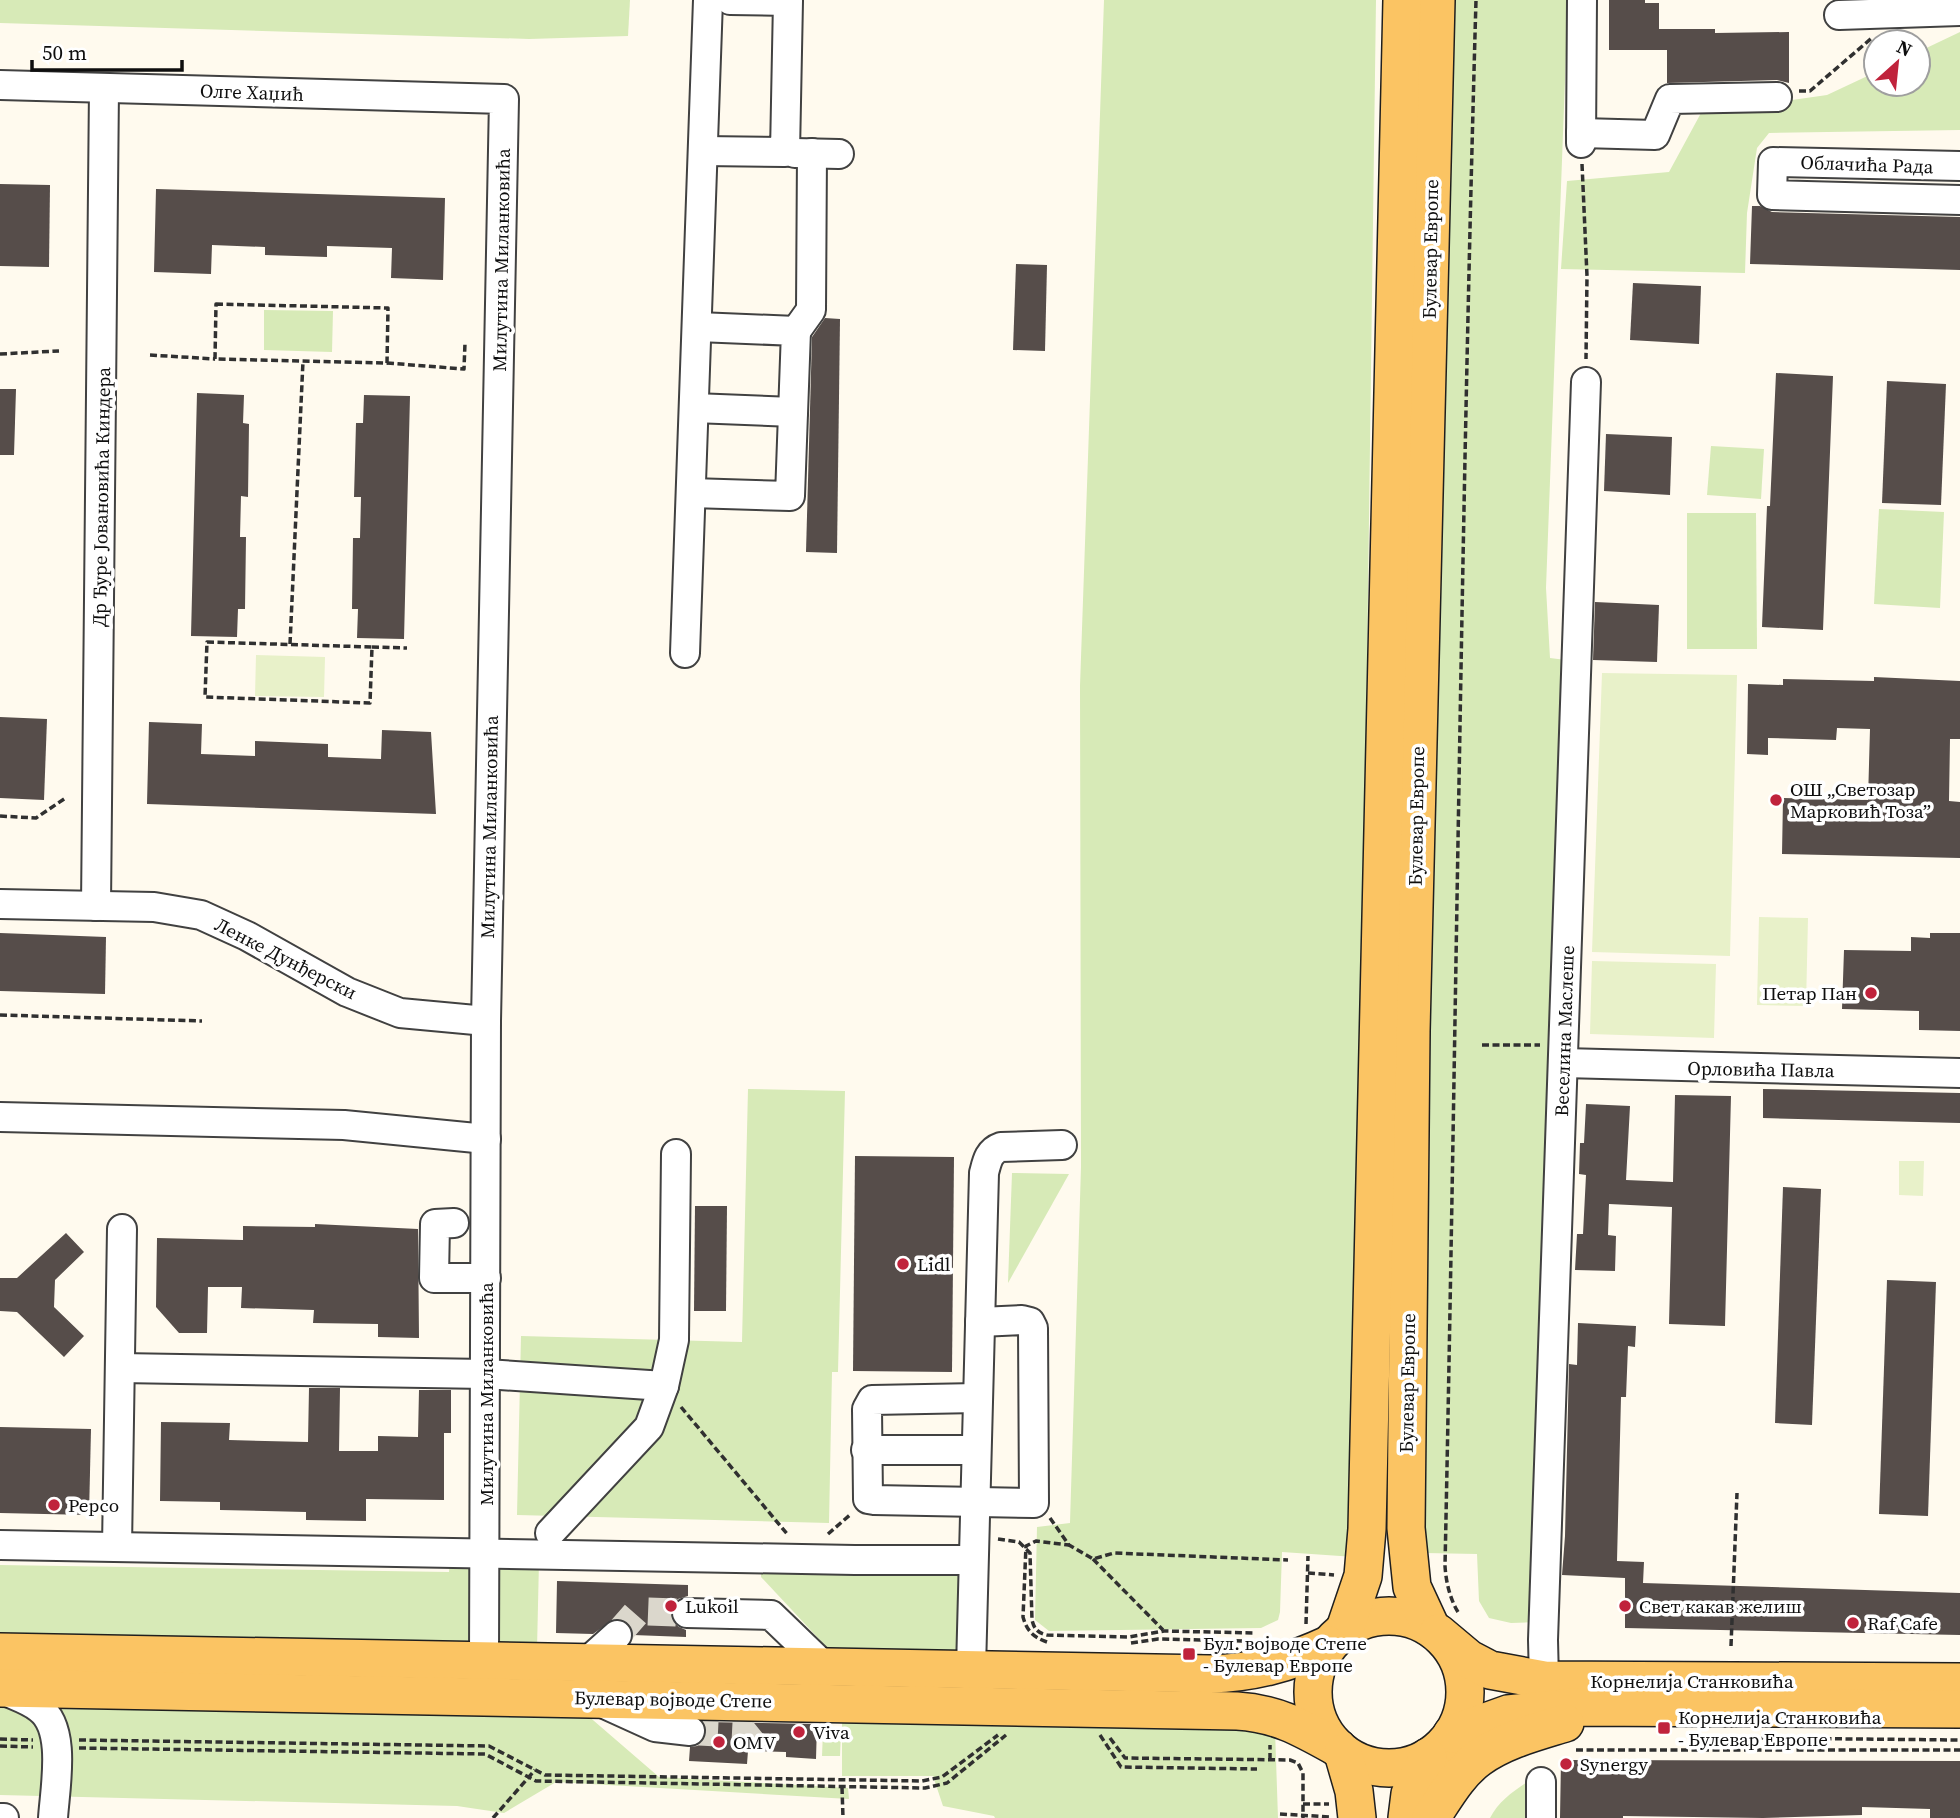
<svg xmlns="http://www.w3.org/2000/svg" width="1960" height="1818" viewBox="0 0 1960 1818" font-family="'Source Serif 4',serif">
  <rect width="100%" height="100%" fill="#fffaee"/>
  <g fill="#d7eab7">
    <path d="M0,0h630l-2,36 -99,3 -529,-16z"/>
    <path d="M1104,0h272l-21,1557 -73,-5 -2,60 -2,8 -17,8 -212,3 -14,-11 2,-93 33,-4 11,-356 -1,-481z"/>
    <path d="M1441,0h127l-22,588 4,70 16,2 -30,962 -25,1 -22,-5 -10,-17 -2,-47 -52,-1 -3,-7z"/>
    <path d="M1960,32v98l-191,3 -12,15 -10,65 -2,60 -184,-4 6,-88 102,-9 32,-59 126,-18 49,-23v12h42v-32z"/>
    <path d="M264,310l69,1 -1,41 -68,-2z"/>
    <path d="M1711,446l53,3 -3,50 -54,-4z"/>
    <path d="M1879,509l65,3 -4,96 -66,-4z"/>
    <path d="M1687,513h69l1,136h-70z"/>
    <path d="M748,1089l97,2 -7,281h-6l-3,151 -312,-8 4,-179 221,6z"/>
    <path d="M1012,1173l57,1 -61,109z"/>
    <path d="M450,1559l28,1 -1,89 -477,-8v-76l449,7z"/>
    <path d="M492,1560l47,1 -2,88h-30l-15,-14z"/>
    <path d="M761,1563l205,4v91l-132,-3 -73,-78z"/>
    <path d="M0,1704l579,4 80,69 189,11 1,11 -293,-17 -52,31 -47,-7 -457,-11z"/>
    <path d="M842,1712l433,18 3,88h-283l-1,-2 -51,-10 -10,-30h-91z"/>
    <path d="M823,1731l18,1 -1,24h-18z"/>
    <path d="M1527,1782l-1,36h-36c8,-16 22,-26 37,-36z"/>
  </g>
  <g fill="#e8f1c9">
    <path d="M256,655l69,2 -1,40 -69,-1z"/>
    <path d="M1602,673l135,2 -7,281 -138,-4z"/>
    <path d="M1759,917l49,1 -2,88 -49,-1z"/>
    <path d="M1592,961l124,3 -2,74 -124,-4z"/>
    <path d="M1899,1161h25l-1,35 -24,-1z"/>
  </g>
  <g fill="#564d4a">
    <path d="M1609,0h36v3h14v26h56v4l74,-1v51l-12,-3 -110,3v-33h-58z"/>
    <path d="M0,184l50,1 -1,82 -49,-1z"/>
    <path d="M156,189l289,9 -2,82 -52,-2 1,-30 -65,-2v11l-62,-2v-8l-53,-2 -1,29 -57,-2z"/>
    <path d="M1752,206h8l12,6 188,5v53l-210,-6z"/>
    <path d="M1016,264l31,1 -2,86 -32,-1z"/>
    <path d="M1633,283l68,3 -2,58 -69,-4z"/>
    <path d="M825,318l15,1 -3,234 -31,-1 6,-215z"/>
    <path d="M1776,373l57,3 -10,254 -61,-3 5,-121h3z"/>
    <path d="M1887,381l59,3 -5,121 -59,-2z"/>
    <path d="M0,389h16l-2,66h-14z"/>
    <path d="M197,393l47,2 -1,28 6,1 -1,73 -7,-1 -1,41h6l-1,72h-7l-1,28 -46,-1z"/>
    <path d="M364,395l46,1 -6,243 -47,-1 1,-29h-6l1,-71h7l1,-41h-7l2,-74h7z"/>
    <path d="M1606,434l66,3 -2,58 -66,-4z"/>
    <path d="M1595,602l64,3 -2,57 -64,-2z"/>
    <path d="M1874,677l86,4v58h-10l-1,62 11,1v56l-178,-4 1,-56 85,2 2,-71 -33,-1 -1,12 -68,-2v17l-21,-1 1,-70 35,1v-6l91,2z"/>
    <path d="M0,717l47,2 -3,81 -44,-2z"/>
    <path d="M149,722l53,2 -1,30 54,2v-15l73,3v13l53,2 1,-29 49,2 5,82 -289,-10z"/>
    <path d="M0,933l106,4 -1,57 -105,-3z"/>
    <path d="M1930,933h30v98l-41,-1v-19l-77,-2 2,-59 67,1v-14l19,1z"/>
    <path d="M1763,1089l197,4v30l-197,-5z"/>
    <path d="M1675,1095l56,1 -6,230 -56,-2 3,-117 -63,-3 -1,31 8,1 -1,35 -40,-1 2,-36h6l3,-59 -7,-1 1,-31h4l2,-39 44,2 -4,74 47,2z"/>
    <path d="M855,1156l99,1 -2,215 -99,-1z"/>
    <path d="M1783,1187l38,2 -9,236 -37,-2z"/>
    <path d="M695,1206h32l-1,105h-32z"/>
    <path d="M315,1224l103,5 1,109 -41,-1v-13l-65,-1 1,-13 -73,-2 1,-21h-34l-1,46h-28l-23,-26 1,-69 86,2v-14l72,1z"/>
    <path d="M66,1233l18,19 -29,28 -1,27 30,29 -20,21 -47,-45 -17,-1v-33h17z"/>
    <path d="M1887,1280l49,2 -8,234 -49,-2z"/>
    <path d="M1578,1323l58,3 -1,21 -7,-1 -2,51h-5l-4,164 27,1 -1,21 317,10v42l-335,-7v-50l-63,-3 3,-39 4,-172 8,1z"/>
    <path d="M309,1388h31l-1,63h39v-15l40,1 1,-47h32v43h-7v67l-78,-1v22l-60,-1v-8l-86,-2v-8l-60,-1 1,-79 69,1 -1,17 79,2z"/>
    <path d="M0,1427l91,2 -2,86 -89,-2z"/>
    <path d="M557,1581l131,4v11l-10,3 -5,6 -3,7 3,10 6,5 7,3v7l-53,-2 -4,-12 -8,-4h-7l-21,15 -37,-1z"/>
    <path d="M704,1722l113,2 -1,35 -30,-2v-5l-38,-1 -1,13 -58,-3 1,-14 7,-1 6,-5 3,-7z"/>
    <path d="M1561,1760l399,1v57h-30v-9l-68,-2v8l-99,3 -140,-2v2h-63z"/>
  </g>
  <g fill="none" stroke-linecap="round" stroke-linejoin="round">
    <g stroke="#dbd7cc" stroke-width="28" stroke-dasharray="28 14" stroke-linecap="butt">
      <path d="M617,1635l21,-24 49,2"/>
      <path d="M690,1731l59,3 16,-13"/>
    </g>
    <g stroke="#414141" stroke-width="32">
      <g id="minor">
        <path d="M1839,15l121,-4"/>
        <path d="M0,85l504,14 -18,922 -2,638"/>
        <path d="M1581,133l74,2 15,-36 107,-2"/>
        <path d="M1581,143l1,-143"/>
        <path d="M703,151l82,1 3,-151 -58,-1"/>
        <path d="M795,153l44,1"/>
        <path d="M1960,166l-187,-4 -1,33 188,5"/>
        <path d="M796,331l15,-21 1,-157"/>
        <path d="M694,408l99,4"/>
        <path d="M691,493l99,3 6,-165 -98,-4"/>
        <path d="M685,653l23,-653"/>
        <path d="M0,904l154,3 47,8 46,21 100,56 53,21 86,8"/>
        <path d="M96,906l8,-818"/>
        <path d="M1563,1063l397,10"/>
        <path d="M0,1117l344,8 142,14"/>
        <path d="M454,1223l-19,1 -1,54h52"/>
        <path d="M120,1368l366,6 178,12 10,-46 2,-186"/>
        <path d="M978,1398l-106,2 -5,9 1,90 6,1 160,3 -1,-175 -3,-6 -8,-2 -42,2"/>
        <path d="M866,1450h110"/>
        <path d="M550,1533l99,-106 15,-41"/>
        <path d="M0,1545l855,15h118"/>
        <path d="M117,1547l5,-318"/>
        <path d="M687,1613l84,2 53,51"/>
        <path d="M588,1661l29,-26"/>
        <path d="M971,1669l13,-496c3,-12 5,-22 17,-26l61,-2"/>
        <path d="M1544,1680l-1,-40 43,-1258"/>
        <path d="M5,1691c11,5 24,9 34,17 28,20 16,79 14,110"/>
        <path d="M600,1702l55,25 35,4"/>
        <path d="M0,1818h4"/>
        <path d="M1541,1818v-36"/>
      </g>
    </g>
    <g stroke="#1f1f1f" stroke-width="40">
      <g id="major">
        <circle cx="1389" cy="1692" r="76"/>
        <path d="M1431,1628l-19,-41 -6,-59 5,-497 25,-1031"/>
        <path d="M1345,1629l18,-53 4,-47 35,-1529"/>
        <path d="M1438,1633l31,26 21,11 54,10 416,2"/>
        <path d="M0,1652l1210,22c43,-1 79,-11 118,-29"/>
        <path d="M0,1688l1237,23c40,2 67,18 101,37"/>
        <path d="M1452,1734l56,-20 65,-7 387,2"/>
        <path d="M1343,1753l11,38 3,27"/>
        <path d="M1407,1818l3,-24 18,-37"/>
        <path d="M1431,1818c14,-21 27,-45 48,-60 25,-18 57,-26 86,-35"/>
      </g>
    </g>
    <g stroke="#303030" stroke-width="3.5" stroke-dasharray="7 3.5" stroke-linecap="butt">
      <path d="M1799,91h11l63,-54"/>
      <path d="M1582,164l5,112 -1,83"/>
      <path d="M216,304l172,4 -1,55 -172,-4z"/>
      <path d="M0,354l59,-3"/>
      <path d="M150,355l65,4"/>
      <path d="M387,363l77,6 1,-26"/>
      <path d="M207,642l165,5 -2,56 -165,-6z"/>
      <path d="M290,644l13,-283"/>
      <path d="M372,647l35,1"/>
      <path d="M0,816l36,2 31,-21"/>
      <path d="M0,1015l202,6"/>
      <path d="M1482,1045h58"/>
      <path d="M681,1407l107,128"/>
      <path d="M1050,1518l19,27 24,14 21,-6 174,7"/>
      <path d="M828,1534l23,-20"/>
      <path d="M998,1539l21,3 11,11 2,67c2,9 6,13 15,15l82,2 35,-6 91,2"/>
      <path d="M1093,1559l70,71"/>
      <path d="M1308,1573l26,2"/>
      <path d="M1458,1612c-8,-13 -12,-30 -13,-46 11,-522 16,-1044 31,-1566"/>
      <path d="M1306,1624l2,-68"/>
      <path d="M1047,1642c-14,-5 -20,-11 -24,-25l3,-71 10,-5 33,4"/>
      <path d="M1131,1643l27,-4 84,2"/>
      <path d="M1731,1646l6,-153"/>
      <path d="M1100,1735l21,32 136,2"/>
      <path d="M1110,1738l15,20 165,2 8,3 5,10v45"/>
      <path d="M1751,1738l209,2"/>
      <path d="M0,1739l33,1"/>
      <path d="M79,1740l410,6 56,29 377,6 20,-4 56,-42"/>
      <path d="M0,1746l33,1"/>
      <path d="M79,1748l406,6 51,27 389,7 22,-5 59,-48"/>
      <path d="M1576,1750h384"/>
      <path d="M1270,1760v-15"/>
      <path d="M842,1787l1,31"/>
      <path d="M1303,1804h26"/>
      <path d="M1280,1814l51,3"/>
      <path d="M493,1818l42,-48"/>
    </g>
    <use href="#minor" stroke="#fff" stroke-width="28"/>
    <use href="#major" stroke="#fbc463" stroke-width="37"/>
  </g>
  <g fill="#c0233c" stroke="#fff" stroke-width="2.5">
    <circle cx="1776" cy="800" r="7"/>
    <circle cx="1871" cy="993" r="7"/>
    <circle cx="903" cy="1264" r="7"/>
    <circle cx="54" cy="1505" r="7"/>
    <circle cx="671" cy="1606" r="7"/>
    <circle cx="1625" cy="1606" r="7"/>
    <circle cx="1853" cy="1623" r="7"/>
    <rect x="1182" y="1647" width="14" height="14" rx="3.5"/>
    <rect x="1657" y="1721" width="14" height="14" rx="3.5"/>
    <circle cx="799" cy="1732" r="7"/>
    <circle cx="719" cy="1742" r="7"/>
    <circle cx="1566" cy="1764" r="7"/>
  </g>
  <g text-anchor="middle" stroke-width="7" stroke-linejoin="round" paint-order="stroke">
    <g font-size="19" fill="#0e0e0e" stroke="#fff">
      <text transform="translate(252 92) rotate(2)" y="7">Олге Хаџић</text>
      <text transform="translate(1867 164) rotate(2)" y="7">Облачића Рада</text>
      <text transform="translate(1430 249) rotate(-89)" y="7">Булевар Европе</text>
      <text transform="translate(501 260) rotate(-89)" y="7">Милутина Миланковића</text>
      <text transform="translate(101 497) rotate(-89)" y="7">Др Ђуре Јовановића Киндера</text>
      <text transform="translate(1416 816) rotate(-89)" y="7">Булевар Европе</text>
      <text transform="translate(489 827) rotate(-89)" y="7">Милутина Миланковића</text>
      <text transform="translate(286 958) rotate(27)" y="7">Ленке Дунђерски</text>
      <text transform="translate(1564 1031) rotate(-88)" y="7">Веселина Маслеше</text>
      <text transform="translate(1761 1069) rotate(1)" y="7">Орловића Павла</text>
      <text transform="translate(1407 1383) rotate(-89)" y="7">Булевар Европе</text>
      <text transform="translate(486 1394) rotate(-90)" y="7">Милутина Миланковића</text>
      <text x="1692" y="1688">Корнелија Станковића</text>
      <text transform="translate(673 1699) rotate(1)" y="7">Булевар војводе Степе</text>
    </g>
    <g font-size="19" fill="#0e0e0e" stroke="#fff" text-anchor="start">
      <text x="1790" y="796">ОШ „Светозар<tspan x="1790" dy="22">Марковић Тоза”</tspan></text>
      <text x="1857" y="1000" text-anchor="end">Петар Пан</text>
      <text x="917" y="1271">Lidl</text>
      <text x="68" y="1512">Pepco</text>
      <text x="685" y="1613">Lukoil</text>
      <text x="1639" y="1613">Свет какав желиш</text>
      <text x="1867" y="1630">Raf Cafe</text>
      <text x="1203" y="1650">Бул. војводе Степе<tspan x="1203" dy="22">- Булевар Европе</tspan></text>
      <text x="1678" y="1724">Корнелија Станковића<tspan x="1678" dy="22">- Булевар Европе</tspan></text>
      <text x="813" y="1739">Viva</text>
      <text x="733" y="1749">OMV</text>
      <text x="1580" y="1771">Synergy</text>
    </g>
  </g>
  <g transform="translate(1897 63) rotate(27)"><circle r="33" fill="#ffffff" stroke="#9f9f9f" stroke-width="2"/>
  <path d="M0-5L12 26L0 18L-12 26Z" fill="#c0233c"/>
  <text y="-10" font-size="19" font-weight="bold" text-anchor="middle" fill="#0e0e0e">N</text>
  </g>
  <path d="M32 60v10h150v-10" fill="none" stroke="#0e0e0e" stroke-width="3.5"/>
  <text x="42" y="60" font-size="21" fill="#0e0e0e" stroke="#ffffff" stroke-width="5" paint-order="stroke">50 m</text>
</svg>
